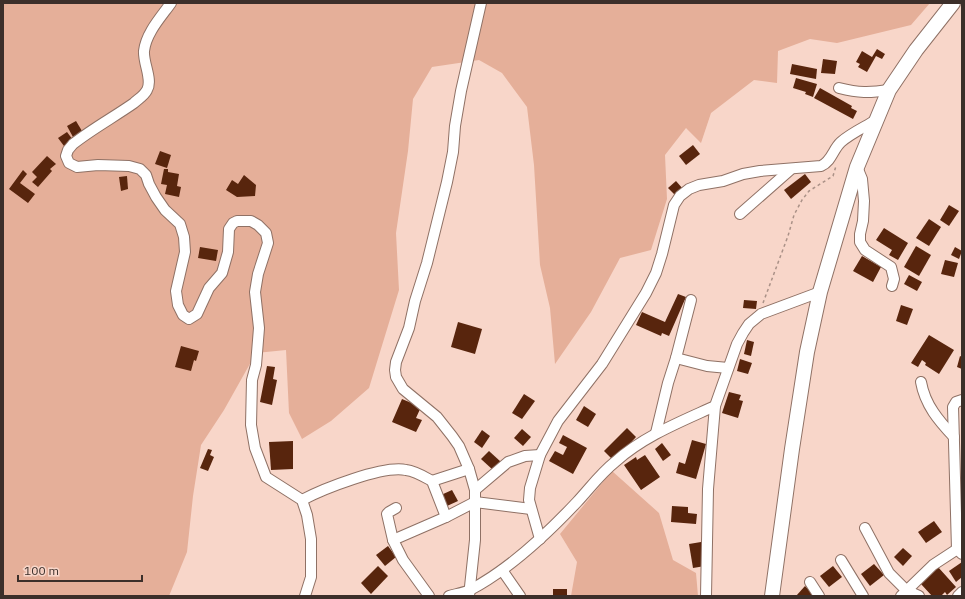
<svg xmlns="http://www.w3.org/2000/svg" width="965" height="599" viewBox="0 0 965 599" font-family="'IBM Plex Sans',sans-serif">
  <rect width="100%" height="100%" fill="#f8d6c9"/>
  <g fill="#e5af99">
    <path d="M3,3h927l-19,22 -74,18 -27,-4 -32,12 -1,32 -23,-3 -43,33 -10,30 -15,-15 -21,27 2,44 -16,51 -31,8 -29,54 -36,52 -5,-56 -10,-43 -6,-100 -7,-58 -25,-34 -23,-13 -47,7 -19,32 -5,52 -12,82 3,57 -30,98 -38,33 -29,18 -13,-26 -3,-63 -30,3 -32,57 -23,35 -8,51 -6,56 -18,44h-166z"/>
    <path d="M612,471l47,42 14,47 23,13 2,23h-127l6,-34 -17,-28z"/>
  </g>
  <g fill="#58250d">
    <path d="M877,49l8,5 -3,5 -6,-3 -9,16 -9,-5 2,-3 -4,-2 6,-11 10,6z"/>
    <path d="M823,59l14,2 -2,13 -14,-1z"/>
    <path d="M792,64l25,5 -1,10 -26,-5z"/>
    <path d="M796,78l21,6 -4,13 -8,-3 1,-2 -13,-4z"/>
    <path d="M820,88l32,18 -1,2 6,3 -4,8 -39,-21z"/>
    <path d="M76,121l6,10 -9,6 -6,-11z"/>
    <path d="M67,132l6,8 -9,6 -6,-8z"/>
    <path d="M693,145l7,9 -14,11 -7,-9z"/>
    <path d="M160,151l11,4 -4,13 -12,-4z"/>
    <path d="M47,156l9,8 -6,5 2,2 -14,16 -6,-5 5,-5 -5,-5z"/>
    <path d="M164,169h4v3l11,2 -2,12 4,1 -2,10 -14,-3 2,-9 -6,-1z"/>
    <path d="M23,170l4,4 -7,9 15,11 -7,9 -19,-14z"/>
    <path d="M805,174l6,8 -20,17 -7,-9z"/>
    <path d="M244,175l12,10 -1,11 -18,1 -11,-7 6,-10 6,4z"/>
    <path d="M127,176l1,13 -7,2 -2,-14z"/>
    <path d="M676,181l7,8 -7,7 -8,-8z"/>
    <path d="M949,205l10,6 -10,15 -9,-6z"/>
    <path d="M929,219l12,8 -12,19 -13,-8z"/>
    <path d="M884,228l24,15 -10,17 -9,-5 3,-5 -16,-10z"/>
    <path d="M916,246l15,9 -12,21 -15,-9z"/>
    <path d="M200,247l18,3 -2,11 -18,-3z"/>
    <path d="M955,247l7,4 -3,8 -8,-4z"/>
    <path d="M862,256l19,11 -8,15 -20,-11z"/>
    <path d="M945,260l13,3 -4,14 -13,-3z"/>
    <path d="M909,275l13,7 -5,9 -13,-7z"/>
    <path d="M678,294l8,3 -17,39 -7,-3 -1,3 -25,-11 6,-13 23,10z"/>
    <path d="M744,300l13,1 -1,8 -13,-1z"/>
    <path d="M901,305l12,4 -6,16 -11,-4z"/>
    <path d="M458,322l24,7 -7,25 -24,-7z"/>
    <path d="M929,335l25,15 -15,24 -14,-9 1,-2 -4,-3 -4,7 -7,-4z"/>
    <path d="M747,340l7,2 -3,14 -7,-2z"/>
    <path d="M181,346l18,5 -3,10 -2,-1 -3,11 -16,-4z"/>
    <path d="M960,356l2,1v12l-5,-2z"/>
    <path d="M740,359l12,4 -4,11 -11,-3z"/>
    <path d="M267,366l8,1 -2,12 4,1 -5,25 -12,-3z"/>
    <path d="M729,392l12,3 -2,5 4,1 -5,17 -16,-5z"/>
    <path d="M524,394l11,7 -13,18 -10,-6z"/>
    <path d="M402,399l19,8 -5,11 6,2 -6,12 -24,-10z"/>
    <path d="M584,406l12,8 -8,13 -12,-7z"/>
    <path d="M627,428l9,9 -22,24 -10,-10z"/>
    <path d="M522,429l9,8 -8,9 -9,-8z"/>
    <path d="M482,430l8,6 -8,12 -8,-6z"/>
    <path d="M563,435l24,13 -14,26 -24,-13 6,-10 8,4 4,-8 -8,-4z"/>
    <path d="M692,440l14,4 -10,35 -20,-6 3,-11 6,2z"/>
    <path d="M293,441v28l-22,1 -2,-28z"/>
    <path d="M662,443l9,12 -8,6 -8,-12z"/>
    <path d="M208,449l4,1 -2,5 4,2 -6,14 -8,-3z"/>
    <path d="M489,451l12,11 -8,8 -12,-11z"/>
    <path d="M645,455l15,22 -19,13 -17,-25 12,-8 1,3z"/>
    <path d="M452,490l6,11 -11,5 -6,-11z"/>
    <path d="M672,506l16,1v6l9,1 -1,10 -25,-2z"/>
    <path d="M934,521l8,11 -16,11 -8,-11z"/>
    <path d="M701,542l4,24 -12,2 -4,-24z"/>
    <path d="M388,546l8,11 -11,9 -9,-11z"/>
    <path d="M903,548l9,8 -9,10 -9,-9z"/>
    <path d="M962,562v15l-6,5 -7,-11z"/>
    <path d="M874,564l10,11 -14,11 -9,-12z"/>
    <path d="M378,566l10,10 -17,18 -10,-11z"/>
    <path d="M833,566l9,11 -13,10 -9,-11z"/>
    <path d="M938,567l18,20 -9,8 -2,-3 -4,4h-9l-11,-12z"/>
    <path d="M805,586l10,10h-19z"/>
    <rect x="553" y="589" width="14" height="7"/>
  </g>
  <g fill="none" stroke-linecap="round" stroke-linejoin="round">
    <g stroke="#8f7165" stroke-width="12">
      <g id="street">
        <path d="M171,3c-10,14 -25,30 -27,48 -1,12 9,29 3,39 -3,6 -9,9 -13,13 -20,14 -42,26 -61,41l-5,6 -2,6 3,7 8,4 21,-2 31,1 11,3 6,6 3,9 7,13 9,13 15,14 4,13 1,15 -9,39 2,14 5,10 6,4 8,-5 12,-26 13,-15 6,-21 1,-23 4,-6 4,-2h14l7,4 8,8 2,10 -10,31 -3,18 4,36 -3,37 -4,15 -1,45 4,23 11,29 36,23 5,15 4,24v38l-6,19"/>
        <path d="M839,88c20,5 30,5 50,2"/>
        <path d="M857,167l5,12 2,22 -1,20 -3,13v8l5,8 26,17 3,12 -2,7"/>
        <path d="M740,214l50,-44"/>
        <path d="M676,358l31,8 21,2"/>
        <path d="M921,382c4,23 18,39 33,55"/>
        <path d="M962,400l-6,2 -3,5 4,142 5,5"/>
        <path d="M656,433l12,-50 8,-25 15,-58"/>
        <path d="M432,481l37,-12"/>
        <path d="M475,490l33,-28 17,-6 15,-1"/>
        <path d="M302,500c21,-11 81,-35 104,-30 9,1 17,6 26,11l14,36"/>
        <path d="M396,508l-7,4 -2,2 6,26 10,20 26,36"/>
        <path d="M865,528l24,45 17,17 13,6"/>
        <path d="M540,539l-11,-39 1,-12 10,-33 18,-34 44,-57 44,-71 10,-20 6,-19 12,-49 6,-9 9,-7 10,-4 24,-4 20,-7 17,-3 61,-5c11,-5 12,-17 20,-24 10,-9 24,-15 35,-22"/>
        <path d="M393,540l53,-23 29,-15 56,7"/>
        <path d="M841,560l22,36"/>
        <path d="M502,570l18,26"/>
        <path d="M810,582l9,14"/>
        <path d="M449,596c7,-2 14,-3 21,-6 40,-21 76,-55 107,-88 13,-14 24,-29 38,-40 29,-26 65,-40 100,-56l22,-62 6,-11 6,-9 12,-10 59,-22"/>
        <path d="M469,596l6,-56v-50l-6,-21 -10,-23 -7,-10 -15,-19 -34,-28 -7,-12 -1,-7 1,-8 13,-34 6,-27 12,-38 20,-81 6,-30 2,-26 6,-35 20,-88"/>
        <path d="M706,596l2,-107 7,-83"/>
        <path d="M901,596l32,-31 29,-19"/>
        <path d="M958,596l4,-4"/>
      </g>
    </g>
    <g stroke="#8f7165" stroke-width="16">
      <path id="secondary" d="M772,596l20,-147 15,-97 13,-60 37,-125 32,-77 27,-40 37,-47"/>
    </g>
    <path stroke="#aa9187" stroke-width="1.5" stroke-dasharray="3 3" stroke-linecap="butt" d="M763,303l25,-67 6,-21 8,-15 7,-9 24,-15 3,-10"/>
    <use href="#street" stroke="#fff" stroke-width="10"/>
    <use href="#secondary" stroke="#fff" stroke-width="14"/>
  </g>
  <rect width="965" height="599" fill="none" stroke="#3c2f2a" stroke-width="8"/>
  <path d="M18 575v6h124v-6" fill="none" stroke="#3c2f2a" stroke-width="2"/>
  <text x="24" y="575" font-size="12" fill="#3c2f2a" stroke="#f8d6c9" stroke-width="3" paint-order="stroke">100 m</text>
</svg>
